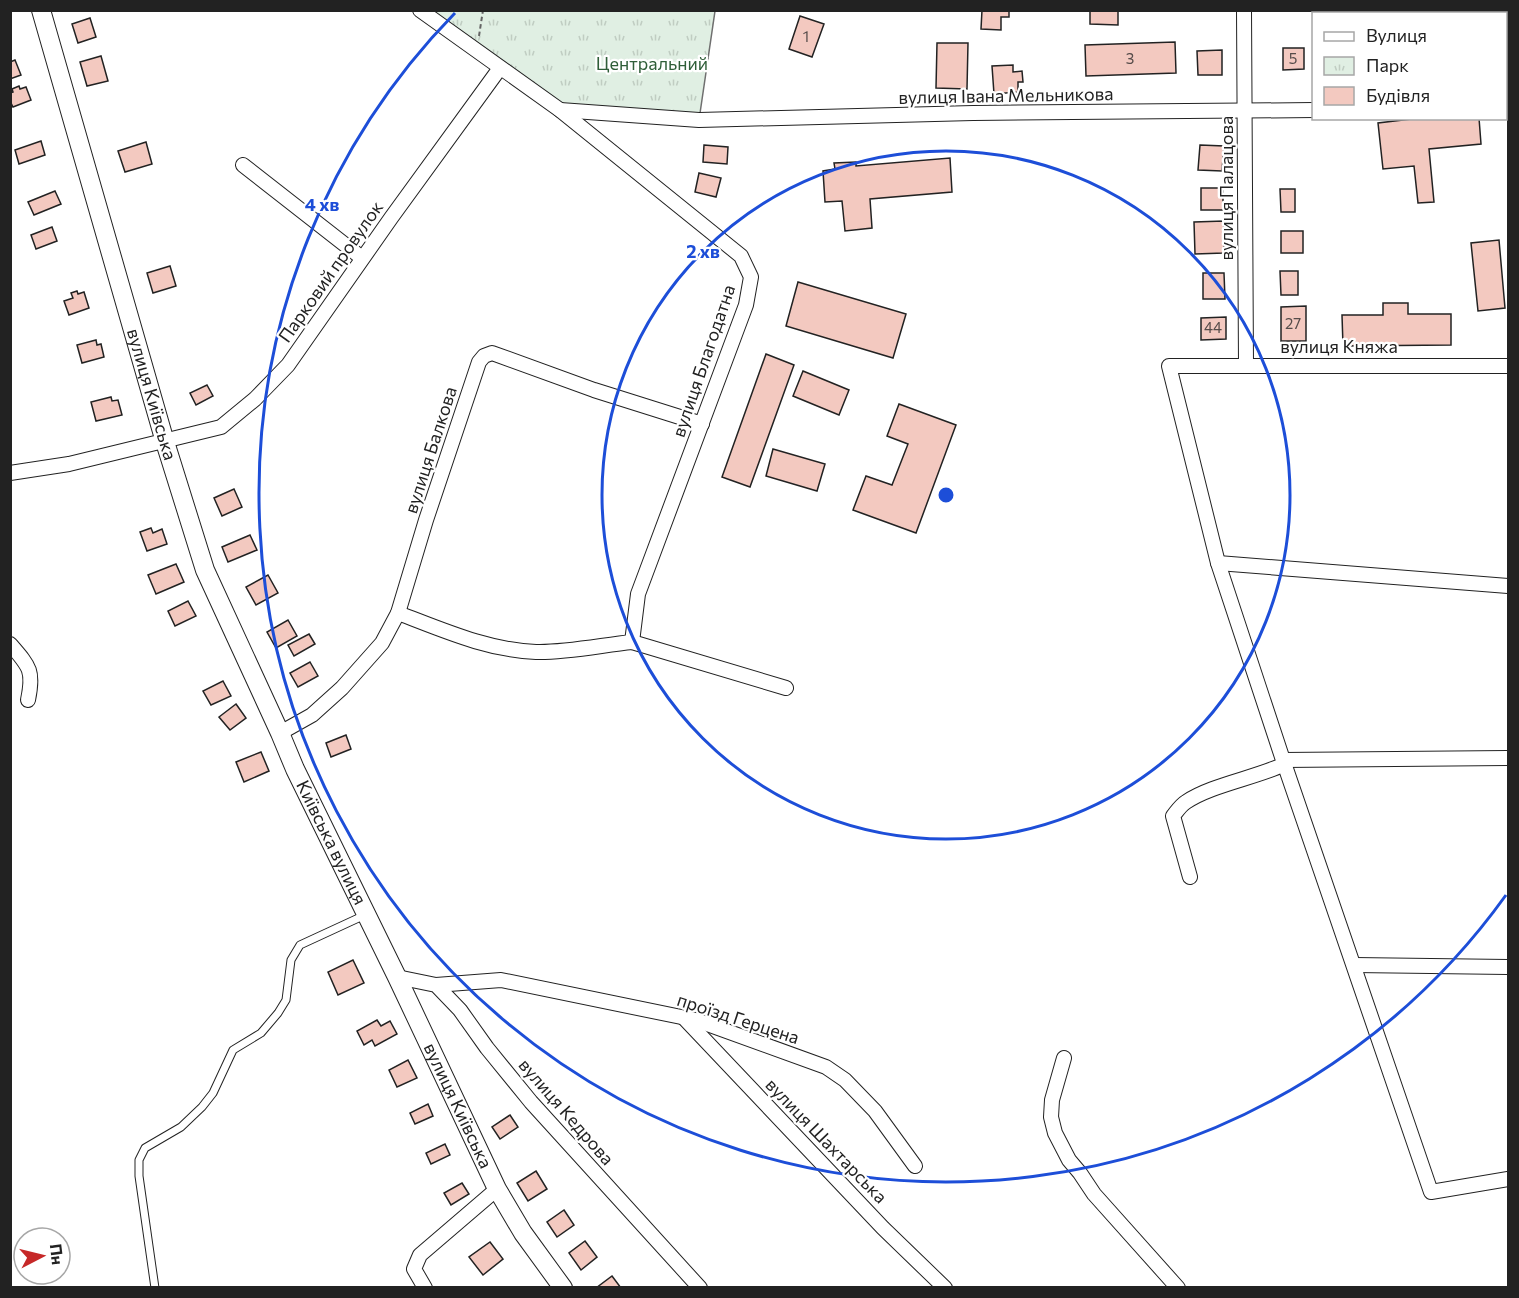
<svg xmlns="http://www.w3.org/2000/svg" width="1519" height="1298" viewBox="0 0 1519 1298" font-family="Commissioner,sans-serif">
  <defs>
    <pattern id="park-tufts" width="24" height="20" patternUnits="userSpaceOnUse" patternTransform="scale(1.5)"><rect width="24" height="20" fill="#e0efe3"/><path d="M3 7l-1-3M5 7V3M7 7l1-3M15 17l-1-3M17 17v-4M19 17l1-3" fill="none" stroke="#c0cdc2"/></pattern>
  </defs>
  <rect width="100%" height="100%" fill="#fff"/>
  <path fill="url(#park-tufts)" stroke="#6f6f6f" stroke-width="1.5" d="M420,11h295l-16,109 -139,-10z"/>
  <g fill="#f3c9c0" stroke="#222" stroke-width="1.5">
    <path d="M982,10h27v7h-8v13l-20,-1z"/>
    <path d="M1090,10h28v15l-28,-1z"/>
    <path d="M800,16l24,8 -12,33 -23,-8z"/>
    <path d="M1508,17v21h-2v-20z"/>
    <path d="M90,18l6,19 -18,6 -6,-19z"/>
    <path d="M1175,42l1,31 -90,3 -1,-31z"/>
    <path d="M937,43h31l-1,46 -31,-1z"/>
    <path d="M1283,48h21v21l-21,1z"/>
    <path d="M1222,50v25h-24l-1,-24z"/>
    <path d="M101,56l7,25 -21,5 -7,-24z"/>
    <path d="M15,60l6,15 -11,4v-17z"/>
    <path d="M1013,65v7l9,-1 1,11h-5v10l-24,2 -2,-28z"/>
    <path d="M19,86l1,3 6,-2 5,13 -18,7 -3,-6v-8l3,-1 -1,-3z"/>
    <path d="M1420,118h59l2,26 -52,5 5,53 -16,1 -4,-37 -31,3 -5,-46z"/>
    <path d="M41,141l4,14 -26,9 -4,-14z"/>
    <path d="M146,142l6,22 -27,8 -7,-21z"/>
    <path d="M704,145l24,2 -1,17 -24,-2z"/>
    <path d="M1200,145l24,1 -2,25 -24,-1z"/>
    <path d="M950,158l2,34 -82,7 2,29 -27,3 -3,-30 -17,1 -2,-31 12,-2 -1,-6 22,-1v4z"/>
    <path d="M699,173l22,5 -5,19 -21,-5z"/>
    <rect x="1201" y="188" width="22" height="22"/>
    <path d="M1280,189h15v23h-14z"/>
    <path d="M55,191l6,13 -27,11 -6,-13z"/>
    <path d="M1224,221v32l-29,1 -1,-32z"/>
    <path d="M52,227l5,14 -21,8 -5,-14z"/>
    <rect x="1281" y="231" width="22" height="22"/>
    <path d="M1499,240l6,68 -27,3 -7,-68z"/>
    <path d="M170,266l6,20 -23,7 -6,-20z"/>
    <path d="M1280,271h18v24h-17z"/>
    <path d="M1203,273h21l1,26h-22z"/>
    <path d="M798,282l108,32 -13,44 -107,-32z"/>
    <path d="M77,291l1,3 6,-2 5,16 -20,7 -5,-14 9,-3 -2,-5z"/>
    <path d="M1383,303h25v11h43v31l-108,1 -1,-31h41z"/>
    <path d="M1306,306v35h-25v-34z"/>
    <path d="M1226,317v22l-25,1v-22z"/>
    <path d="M96,340l1,5 4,-1 3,13 -22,6 -5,-18z"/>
    <path d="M766,354l28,11 -44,122 -28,-10z"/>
    <path d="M803,371l46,19 -10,25 -46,-19z"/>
    <path d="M207,385l6,11 -17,9 -6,-12z"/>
    <path d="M111,397l1,4 6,-1 4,15 -26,6 -5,-19z"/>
    <path d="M899,404l57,21 -40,108 -63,-23 13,-34 26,9 16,-41 -21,-8z"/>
    <path d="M773,449l52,15 -8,27 -51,-15z"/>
    <path d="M234,489l8,18 -20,9 -8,-18z"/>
    <path d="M151,528l2,5 9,-4 5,15 -20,7 -7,-19z"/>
    <path d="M250,535l7,15 -29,12 -6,-15z"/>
    <path d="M176,564l8,18 -28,12 -8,-19z"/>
    <path d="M268,575l10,18 -22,12 -10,-18z"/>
    <path d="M188,601l8,15 -21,10 -7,-15z"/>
    <path d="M288,620l9,16 -21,12 -9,-16z"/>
    <path d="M309,634l6,10 -21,12 -6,-11z"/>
    <path d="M310,662l8,14 -20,11 -8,-14z"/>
    <path d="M223,681l8,15 -20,9 -8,-14z"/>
    <path d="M236,704l10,14 -16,12 -11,-13z"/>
    <path d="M346,735l5,14 -20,8 -5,-14z"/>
    <path d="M261,752l8,19 -25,11 -8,-20z"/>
    <path d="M353,960l11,23 -26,12 -10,-23z"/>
    <path d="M377,1020l4,6 9,-5 7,13 -22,12 -3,-6 -8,5 -7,-14z"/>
    <path d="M408,1060l9,18 -20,9 -8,-17z"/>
    <path d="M428,1104l5,12 -18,8 -5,-11z"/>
    <path d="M510,1115l8,12 -18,12 -8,-12z"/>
    <path d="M445,1144l5,11 -19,9 -5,-11z"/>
    <path d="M536,1171l11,18 -19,12 -11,-18z"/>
    <path d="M462,1183l7,11 -18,11 -7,-12z"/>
    <path d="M564,1210l10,15 -17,12 -10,-15z"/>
    <path d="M585,1241l12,16 -16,13 -12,-17z"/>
    <path d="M490,1242l13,17 -20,16 -14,-18z"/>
    <path d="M612,1276l9,12h-25z"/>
  </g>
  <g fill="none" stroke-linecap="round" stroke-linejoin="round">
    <g stroke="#222" stroke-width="9">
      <g id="lane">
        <path d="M1404,14l5,-4"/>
        <path d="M155,1288l-16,-112v-16l6,-12 36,-21 21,-20 11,-14 20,-43 28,-17 17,-20 8,-13 5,-40 9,-15 65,-30"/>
      </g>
    </g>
    <g stroke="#222" stroke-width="16">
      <g id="street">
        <path d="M420,10l140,100 181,146 10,21 -5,28 -108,289 -6,48 154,46"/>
        <path d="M1244,10l2,355"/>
        <path d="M1506,91h2"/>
        <path d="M560,110l139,10 274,-7 341,-3"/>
        <path d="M243,165l119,93"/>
        <path d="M1508,366h-339l49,197 65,197 148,432 77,-13"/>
        <path d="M10,473l59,-9 152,-37 34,-28 33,-34 103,-147 109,-150"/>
        <path d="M1218,563l290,23"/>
        <path d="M398,613c45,17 89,37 138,39 28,1 67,-7 96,-10"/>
        <path d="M10,644c20,23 24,27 18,56"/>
        <path d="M280,733l32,-18 30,-27 40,-45 16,-30 28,-93 53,-158 5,-6 8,-3 102,37 108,34"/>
        <path d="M1283,760l225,-2"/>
        <path d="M1190,877l-17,-61c4,-5 8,-11 13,-14 25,-17 69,-24 99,-38"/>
        <path d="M1354,965l154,2"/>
        <path d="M397,977l39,8 24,25 27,38 44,54 169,186"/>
        <path d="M436,985l65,-5 195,40 130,47 19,13 30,31 40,55"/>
        <path d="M684,1018l199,210 62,60"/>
        <path d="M1064,1058l-12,42 -1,17 4,16 14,27 11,13 14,21 84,94"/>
        <path d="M425,1288l-11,-19 6,-14 77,-66"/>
      </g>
    </g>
    <g stroke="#222" stroke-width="20">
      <g id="secondary">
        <path id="s1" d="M41,10l124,432 40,128 75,163 15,36 102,208 100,212 26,44 40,55"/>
      </g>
    </g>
    <path stroke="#646464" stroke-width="2" stroke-dasharray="4.5 3" stroke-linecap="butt" d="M479,36l4,-26"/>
    <use href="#lane" stroke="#fff" stroke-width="7"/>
    <use href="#street" stroke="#fff" stroke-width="14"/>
    <use href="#secondary" stroke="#fff" stroke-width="18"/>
  </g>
  <g fill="none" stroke="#1d4ed8" stroke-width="3">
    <circle cx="946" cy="495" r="344"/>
    <path d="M1506 895A688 688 0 1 1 455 13"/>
  </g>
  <g text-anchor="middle" stroke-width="4.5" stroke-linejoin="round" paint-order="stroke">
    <g font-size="15" fill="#564c4a">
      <text x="806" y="42">1</text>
      <text x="1130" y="64">3</text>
      <text x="1293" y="64">5</text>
      <text x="1293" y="329">27</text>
      <text x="1213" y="333">44</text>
    </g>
    <g font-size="18" fill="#2f5e38" stroke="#fff">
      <text x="652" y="70">Центральний</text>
    </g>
    <g font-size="18" fill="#222" stroke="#fff">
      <text transform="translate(1006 96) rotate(-1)" y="6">вулиця Івана Мельникова</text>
      <text transform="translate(1227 188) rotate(-90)" y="6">вулиця Палацова</text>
      <text transform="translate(331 272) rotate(-55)" y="6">Парковий провулок</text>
      <text x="1339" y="353">вулиця Княжа</text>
      <text transform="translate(704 361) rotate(-71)" y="6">вулиця Благодатна</text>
      <text dy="6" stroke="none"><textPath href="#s1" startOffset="400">вулиця Київська</textPath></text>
      <text transform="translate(431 450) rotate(-72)" y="6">вулиця Балкова</text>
      <text dy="6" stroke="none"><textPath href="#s1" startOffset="884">Київська вулиця</textPath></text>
      <text transform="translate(738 1019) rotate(18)" y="6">проїзд Герцена</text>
      <text dy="6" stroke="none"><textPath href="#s1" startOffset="1176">вулиця Київська</textPath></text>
      <text transform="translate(566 1112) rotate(49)" y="6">вулиця Кедрова</text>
      <text transform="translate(826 1141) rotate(46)" y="6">вулиця Шахтарська</text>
    </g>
  </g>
  <circle cx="946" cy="495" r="9" fill="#1d4ed8" stroke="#fff" stroke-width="3"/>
  <g font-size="18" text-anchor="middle" font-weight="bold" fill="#1d4ed8" stroke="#fff" stroke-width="4.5" stroke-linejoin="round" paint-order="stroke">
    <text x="322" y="211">4 хв</text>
    <text x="703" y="258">2 хв</text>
  </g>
  <rect width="1519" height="1298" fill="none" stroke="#222222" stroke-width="24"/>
  <rect x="1312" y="12" width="195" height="108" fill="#ffffff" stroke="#a7a7a7" stroke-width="1.5"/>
  <rect x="1324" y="32" width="30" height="9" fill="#ffffff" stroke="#a7a7a7" stroke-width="1.5"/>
  <text x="1366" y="42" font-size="18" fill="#222222">Вулиця</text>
  <rect x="1324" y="57" width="30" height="18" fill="url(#park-tufts)" stroke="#a7a7a7" stroke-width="1.5"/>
  <text x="1366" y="72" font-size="18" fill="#222222">Парк</text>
  <rect x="1324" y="87" width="30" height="18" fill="#f3c9c0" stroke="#a7a7a7" stroke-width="1.5"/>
  <text x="1366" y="102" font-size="18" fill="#222222">Будівля</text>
  <g transform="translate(42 1256) rotate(83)"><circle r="28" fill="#ffffff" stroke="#a7a7a7" stroke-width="1.5"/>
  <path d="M0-4.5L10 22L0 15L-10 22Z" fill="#c62828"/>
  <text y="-9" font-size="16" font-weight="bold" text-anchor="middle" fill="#222222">Пн</text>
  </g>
</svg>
